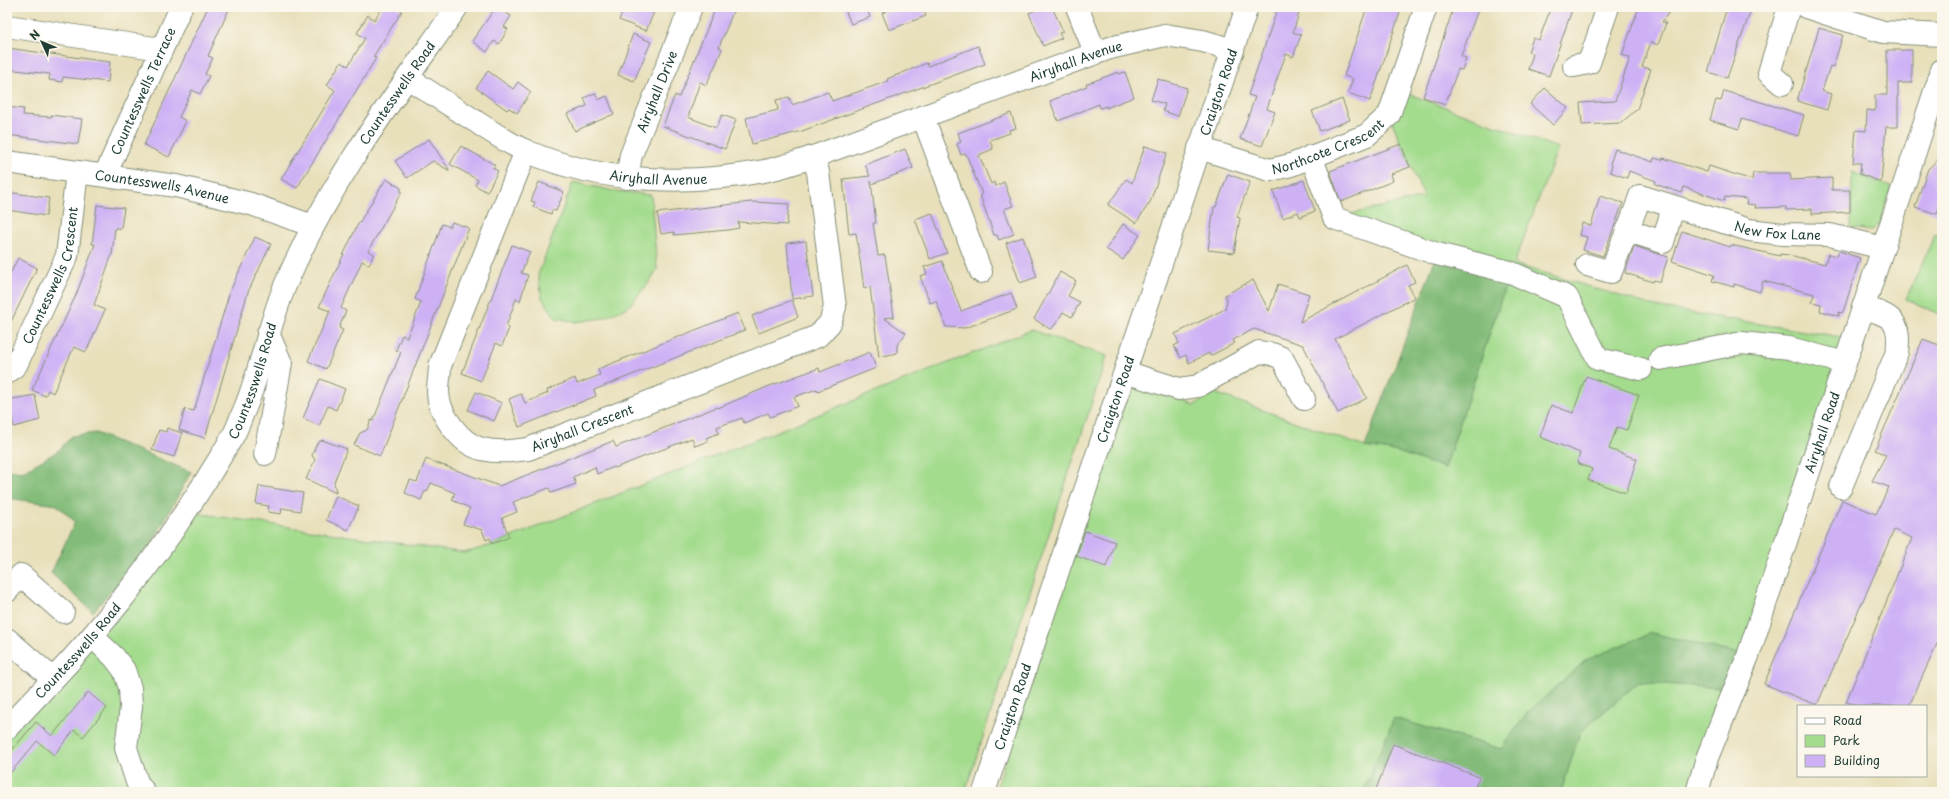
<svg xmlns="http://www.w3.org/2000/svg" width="1949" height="799" viewBox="0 0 1949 799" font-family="'Playpen Sans',sans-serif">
  <rect width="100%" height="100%" fill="#fbf7ec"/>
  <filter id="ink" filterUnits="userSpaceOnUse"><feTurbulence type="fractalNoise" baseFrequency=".025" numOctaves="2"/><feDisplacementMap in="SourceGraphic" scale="8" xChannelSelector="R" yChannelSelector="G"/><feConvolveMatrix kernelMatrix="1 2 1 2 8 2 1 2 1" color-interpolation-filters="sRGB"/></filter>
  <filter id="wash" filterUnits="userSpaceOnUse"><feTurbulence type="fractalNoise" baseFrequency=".012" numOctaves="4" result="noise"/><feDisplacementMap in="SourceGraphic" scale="16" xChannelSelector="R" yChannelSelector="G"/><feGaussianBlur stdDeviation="0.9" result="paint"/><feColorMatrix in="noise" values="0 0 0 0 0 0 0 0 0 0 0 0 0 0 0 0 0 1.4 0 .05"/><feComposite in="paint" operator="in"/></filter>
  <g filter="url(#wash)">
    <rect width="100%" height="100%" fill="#e8e0bb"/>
    <g fill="#a4dc8e" stroke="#628c61">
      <path d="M1398,90l160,58 -44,116 146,44 188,30 -100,318 -97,-23 -123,79 -27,37 -106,-30 -32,73h-368l136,-408 63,21 21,-12 150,54 33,5 47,16 65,-196 -176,-54 90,-21 -35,-82z"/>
      <path d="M1852,172l39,15 -11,37 -9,7 -20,-3z"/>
      <path d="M573,182l41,9 37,4 6,75 -10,15 -19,22 -25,11 -28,4 -19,-4 -14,-20 -4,-23z"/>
      <path d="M1935,234l7,3v78l-36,-16z"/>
      <path d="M1031,330l76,26 -142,436h-958v-54l188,-225 269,40 25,-7z"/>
      <path d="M1639,682l95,7 -35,103h-138l19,-60z"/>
    </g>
    <g fill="#83bc79" stroke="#517c56">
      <path d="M1437,254l73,18 -65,196 -47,-16 -33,-5z"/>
      <path d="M96,433l95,39 -39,71 -59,69 -42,-39 24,-51 -18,-17 -50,-7v-28l15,2 36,-21 14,-15z"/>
      <path d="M1651,633l97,23 -14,33 -95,-7 -59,50 -19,60h-198l31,-74 107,31 27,-37 58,-52z"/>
    </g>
    <g id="blocks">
      <g fill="#ceb1f5">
        <path d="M208,7h22l-22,49 5,2 -8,16 4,2 -9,18 -8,-4 -13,27 7,4 -17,36 -25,-12z"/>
        <path d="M383,7h13l6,4 -29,46 3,1 -79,130 -16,-9 54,-89 -8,-5 14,-23 7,4 17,-28 -8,-5 11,-18 6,5z"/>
        <path d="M496,7l15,9 -7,11 4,2 -9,15 -5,-3 -7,11 -15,-11z"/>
        <path d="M625,7h31l-10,24 -27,-11z"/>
        <path d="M716,7h19l-16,40 3,2 -6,15 -10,21 -6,-3 -12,35 28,11 6,-13 14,5 -11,29 -62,-23 12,-31 4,2z"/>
        <path d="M844,7h22l4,10 -19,7z"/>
        <path d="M896,7h26l4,9 -37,14 -7,-17z"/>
        <path d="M1042,7h10l11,24 -4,2 3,5 -19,8 -14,-33z"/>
        <path d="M1278,7h23l-8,25 8,3 -8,22 -7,-3 -9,25 -10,30 8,3 -13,34 -22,-7 15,-42 -7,-2z"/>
        <path d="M1367,7h35l-32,94 -22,-8 5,-14 -9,-3z"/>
        <path d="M1454,7h25l-18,49 5,2 -4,12 -4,-1 -13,36 -22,-8z"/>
        <path d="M1551,7h22l-24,69 -21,-7 5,-15 -5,-2 5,-14 6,2z"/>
        <path d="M1639,7h24l6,5 -7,10 4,1 -8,22 -7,-3 -9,25 9,2 -14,40 -16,14 -39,2 -2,-22 35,-2 15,-43 -8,-3z"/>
        <path d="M1727,7h25l-25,71 -19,-6z"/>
        <path d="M1819,28l24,7 -10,32 -3,-1 -8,25 9,3 -4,16 -30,-9z"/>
        <path d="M633,34l18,8 -17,39 -16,-6z"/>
        <path d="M978,46l7,18 -183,67 -50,13 -6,-26 32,-8 -2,-10 13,-3 3,8 36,-13 4,9 56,-20 -1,-2 40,-16 1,3z"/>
        <path d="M7,48l103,14 -2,20 -45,-5 -1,5 -13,-2 1,-6 -43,-5z"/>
        <path d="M1887,50h25v33h-14v44h-12l-5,55 -21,-8 1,-11h-8l3,-33 10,1 1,-21 8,1v-16h12z"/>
        <path d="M488,71l25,18 5,-7 13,10 -14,21 -8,-5 -2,2 -31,-22z"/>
        <path d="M1118,72l1,2 6,-2 9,25 -28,11v-2l-6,2 -1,-4 -41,17 -8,-20 37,-15 -1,-2z"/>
        <path d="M1158,79l29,9 -9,28 -15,-5 2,-7 -14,-4z"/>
        <path d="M1545,88l23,20 -15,17 -23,-21z"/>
        <path d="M1724,91l80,24 -6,21 -56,-17 -3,10 -29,-9 6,-20 5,1z"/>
        <path d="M595,93l3,7 9,-4 7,18 -39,17 -8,-17 20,-8 -3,-8z"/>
        <path d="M1342,99l8,21 -30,11 -8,-20z"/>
        <path d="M7,107l17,2 -1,6 28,2v-2l31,4 -4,25 -71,-9z"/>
        <path d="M1011,113l5,15 -7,2 1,3 -20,7 3,9 -14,6 12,29 3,-2 2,4 8,-4 9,24 -9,3 10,25 -15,6 -2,-5h-3l-14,-40 2,-1 -16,-40 -5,1 -4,-11 4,-2 -3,-9z"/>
        <path d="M429,139l21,32 -17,-10 -26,17 -12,-17z"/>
        <path d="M1401,144l9,23 -19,7 2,7 -52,21 -11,-31z"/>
        <path d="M461,146l34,19 -2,3 5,3 -11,21 -12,-7 3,-5 -28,-16z"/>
        <path d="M1145,146l22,7 -17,49 -14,21 -28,-18 18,-26 6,4z"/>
        <path d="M905,149l8,19 -41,16 -1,-3 5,42h-3l5,33 7,-1 9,62 -10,1 22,15 -9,12v8l-18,4 -9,-70 -6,1 -8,-55 -7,1 -6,-55 27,-3 -5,-11z"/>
        <path d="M1615,149l38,13 1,-4 8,2 1,-2 44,14 2,-6 43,14 1,-7h37l1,7 41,-2v12h18v22l-38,2v-5l-26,1v-3l-31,1 1,-3 -10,-1 1,-5 -22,-2 -1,4 -40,-14 -2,6 -27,-9 1,-3 -27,-10 -2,7 -17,-6 2,-7 -2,-1z"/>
        <path d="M1942,156v43l-5,15 -22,-7 13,-38z"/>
        <path d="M1228,174l22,8 -13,35 3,1 -6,35 -26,-3 6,-43h2z"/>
        <path d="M386,179l15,9v5l-33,58 6,3 -5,11 -7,-4 -21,47 5,3 -7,17 4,2 -17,39 -18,-8 22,-50 -11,-4 37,-79z"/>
        <path d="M1304,180l11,31 -15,6 -2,-5 -15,6 -10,-27z"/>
        <path d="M539,182l25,10 -8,19 -4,-1 -1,4 -18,-7 2,-5 -4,-1z"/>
        <path d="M7,192l42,6 -3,18 -39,-6z"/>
        <path d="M1600,196l23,7 -20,53 -20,-6 4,-13 -8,-2 3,-12 9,3z"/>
        <path d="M751,202l38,2 -2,21 -49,-3 1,6 -11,2 -54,5v-3l-13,2 -4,-21z"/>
        <path d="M97,205l27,3 -3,20h-6l-3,26 -18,51 11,5 -19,42 -12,-5 -21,46 -5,-3 -3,6 -13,-6 44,-95 19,-51h-3z"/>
        <path d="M932,213l15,40 -17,6 -15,-40z"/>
        <path d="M452,222l17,6 -89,228 -26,-11 6,-12 7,-3 4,-10 2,1 28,-69 -5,-2 6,-15 5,2 6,-14 8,-21 -6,-3 27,-75 8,3z"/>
        <path d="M1123,224l17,11 -17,25 -17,-11z"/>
        <path d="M1682,231l48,16 1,-2 49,11v-2l9,1 36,9 3,-10 9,2 2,-5 21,7 -16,51 -2,4 -3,-1v4l-19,-5 1,-7 -9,-2 2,-8 -51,-13 -3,11 -26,-8v3l-22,-6 2,-6 -42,-14z"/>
        <path d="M255,237l16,7 -23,48 -43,146 -26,-8 6,-21 9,2 36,-120z"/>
        <path d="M1023,237l14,40 -17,6 -14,-40z"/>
        <path d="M806,241l7,55 -21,3 -5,-56z"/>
        <path d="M512,245l18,7 -9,21 7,2 -8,26 -4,-2 -10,28 3,1 -7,18 -6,-3 -15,38 -19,-8z"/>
        <path d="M1634,246l34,11 -8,25 -6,-2 -1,2 -28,-9z"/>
        <path d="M18,258l19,10 -30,62v-50z"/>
        <path d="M942,261l19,50 50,-18 6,16 -52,19 -19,-1 -10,-26 -6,2 -10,-27 7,-2 -3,-7z"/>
        <path d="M1407,265l8,17 -7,3 7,12 -80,42 32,59 -29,15 -35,-68 -49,-16 -21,11 2,3 -25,13 -1,-3 -20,10 -3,-8 -5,3 -7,-12 5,-3 -4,-9 50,-25 2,-9 -2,-5 28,-15 16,31 9,-27 31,10 -9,28z"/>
        <path d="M1060,272l16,9 -8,15 12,6 -8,15 -9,-5 -8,13 -5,4 -16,-10z"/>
        <path d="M792,300l6,17 -39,16 -7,-17z"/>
        <path d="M738,313l7,17 -151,60 2,6 -77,31 -10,-28 12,-5 4,9 23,-10 -1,-3 28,-12 2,6 23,-9 -2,-6z"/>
        <path d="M1923,339l19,7v287l-33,73h-48l-15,-4 66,-164 -18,-8 -77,175 -53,-21 78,-184 34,14 13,-27 -17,-6 14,-26 -11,-5z"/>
        <path d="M870,352l6,16 -58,23 -1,-2 -23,8 4,9 -28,11 -2,-4 -24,10 -2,-5 -25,9 2,6 -13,5 2,3 -13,5 -3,-8 -77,30 -1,-1 -17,7 -2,-7 -22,10 3,7 -25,9 -2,-5 -36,14 4,10 -15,6 7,19 -17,7 -2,-6 -4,2 -4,-10 -19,-6 7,-16 -18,-8 3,-7 -24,-10 -4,9 -2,-1 -4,9 -16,-7 5,-13 7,2 9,-23 73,27 114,-45 3,6 101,-40 1,1 49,-21 52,-19 1,4z"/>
        <path d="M1586,376l53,19 -12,35 -10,-3 -8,22 28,10 -11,34 -38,-13 4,-11 -15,-6 3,-10 -40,-16 11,-32 22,8z"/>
        <path d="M320,379l25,10 -9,21 -8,-4 -9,20 -16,-8z"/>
        <path d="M476,392l26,11 -8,18 -26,-11z"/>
        <path d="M35,395l5,25 -26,7 -2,-9 -5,1v-19z"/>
        <path d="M167,428l15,5 -8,24 -22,-7 7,-20 7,2z"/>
        <path d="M322,440l25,9 -13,33 2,11 -30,-14 9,-19 -3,-5 5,-12z"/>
        <path d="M259,486l44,7 -3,18 -18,-3 -1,6 -13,-2 1,-6 -13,-2z"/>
        <path d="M336,496l23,10 -11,24 -22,-10z"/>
        <path d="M1085,531l30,11 -9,25 -30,-11z"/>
        <path d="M88,692l19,16 -24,29 -9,-7 -20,25 -17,-14 -30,36v-21l29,-34 16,14z"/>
        <path d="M1393,744l86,33 -6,15h-98z"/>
      </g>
    </g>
  </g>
  <g filter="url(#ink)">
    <use href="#blocks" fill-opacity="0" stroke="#848e78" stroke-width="1"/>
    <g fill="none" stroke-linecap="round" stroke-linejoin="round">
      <g stroke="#848e78" stroke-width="24">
        <g id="minor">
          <path d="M1077,7l18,45"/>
          <path d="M1806,7l77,25 59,3"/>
          <path d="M7,26l154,23"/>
          <path d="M1574,66l15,-3 19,-56"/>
          <path id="s1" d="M408,78c21,14 42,27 64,41 17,11 35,24 54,32 74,32 159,35 238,20 16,-3 33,-9 49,-14l297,-109 55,-13 38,6 30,9"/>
          <path d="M1782,84l-13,-11 20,-66"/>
          <path d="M923,117l58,155"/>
          <path id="s2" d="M1199,148l71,22 21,-5 76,-30 22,-20 37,-108"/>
          <path id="s3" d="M526,151l-86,215c0,8 -2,17 -2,25 0,22 22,53 44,58 16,4 30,2 46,0l290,-113 12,-13 5,-16 -17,-135 -5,-15"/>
          <path d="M1311,156l23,62 103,36 73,18 57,25 31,62 43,10"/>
          <path id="s4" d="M7,162l169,24 75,18 62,22"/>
          <path id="s5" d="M105,175l76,-168"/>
          <path id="s6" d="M627,178l4,-23 60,-148"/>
          <path d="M1629,231l34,11 10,-35"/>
          <path id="s7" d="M1587,265l24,7c9,-26 21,-50 29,-76l109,34 34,4 47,1 53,13"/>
          <path d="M1660,359l82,-16 47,5 56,15"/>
          <path d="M1125,372l54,17 19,-3 61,-34 13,2 10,4 22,41"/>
          <path id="s8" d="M7,373l9,-8 51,-109 10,-84"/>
          <path d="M265,454l16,-91 -13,-30"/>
          <path d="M1841,487l56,-135c5,-32 -6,-36 -34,-45"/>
          <path d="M7,591l14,-16 42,37"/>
          <path d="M92,636l22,21 10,13 6,18 1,19 -5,41 11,34 7,10"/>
          <path d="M7,639l46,40"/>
          <path id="s9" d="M7,728c28,-30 58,-60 85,-92 53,-62 100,-130 141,-200 5,-9 8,-19 12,-28 17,-41 24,-86 42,-127 43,-100 108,-185 170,-274"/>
          <path id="s10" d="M984,792l263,-785"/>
          <path id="s11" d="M1697,792l10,-34 41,-102 194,-586"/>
        </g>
      </g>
      <use href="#minor" stroke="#fff" stroke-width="22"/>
    </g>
  </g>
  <g text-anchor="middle" stroke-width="3.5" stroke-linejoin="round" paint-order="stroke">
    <g font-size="13" fill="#1f3d34" stroke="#fbf7ec">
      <text dy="5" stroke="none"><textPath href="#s1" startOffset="712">Airyhall Avenue</textPath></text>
      <text dy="5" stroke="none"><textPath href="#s5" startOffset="92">Countesswells Terrace</textPath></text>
      <text dy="5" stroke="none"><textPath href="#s6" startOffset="92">Airyhall Drive</textPath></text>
      <text dy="5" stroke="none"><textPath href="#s10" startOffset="738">Craigton Road</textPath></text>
      <text dy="5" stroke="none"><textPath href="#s9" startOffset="753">Countesswells Road</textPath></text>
      <text dy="5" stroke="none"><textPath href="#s2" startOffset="137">Northcote Crescent</textPath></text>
      <text dy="5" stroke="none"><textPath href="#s1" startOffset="275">Airyhall Avenue</textPath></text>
      <text dy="5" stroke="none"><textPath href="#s4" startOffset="157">Countesswells Avenue</textPath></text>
      <text dy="5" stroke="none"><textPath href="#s7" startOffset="249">New Fox Lane</textPath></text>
      <text dy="5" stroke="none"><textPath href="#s8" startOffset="109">Countesswells Crescent</textPath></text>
      <text dy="5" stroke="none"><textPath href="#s9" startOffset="429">Countesswells Road</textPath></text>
      <text dy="5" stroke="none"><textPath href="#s10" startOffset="414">Craigton Road</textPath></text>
      <text dy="5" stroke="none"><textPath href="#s3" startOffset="438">Airyhall Crescent</textPath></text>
      <text dy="5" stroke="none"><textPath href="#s11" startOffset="381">Airyhall Road</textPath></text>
      <text dy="5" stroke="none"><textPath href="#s9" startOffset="105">Countesswells Road</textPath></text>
      <text dy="5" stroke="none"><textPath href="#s10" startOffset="90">Craigton Road</textPath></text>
    </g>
  </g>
  <rect width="1949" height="799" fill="none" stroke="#fbf7ec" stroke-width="24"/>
  <rect x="1797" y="705" width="130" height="72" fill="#fbf7ec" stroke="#a3ada2"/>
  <rect x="1805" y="718" width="20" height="6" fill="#ffffff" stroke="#a3ada2"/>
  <text x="1833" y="725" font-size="12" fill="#1f3d34">Road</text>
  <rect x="1805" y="735" width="20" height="12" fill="#a4dc8e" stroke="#a3ada2"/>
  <text x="1833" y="745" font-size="12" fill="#1f3d34">Park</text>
  <rect x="1805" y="755" width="20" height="12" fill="#ceb1f5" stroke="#a3ada2"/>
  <text x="1833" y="765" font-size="12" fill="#1f3d34">Building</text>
  <g transform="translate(42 42) rotate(314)" stroke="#fbf7ec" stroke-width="3" paint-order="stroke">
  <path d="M0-3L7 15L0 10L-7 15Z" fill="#1f3d34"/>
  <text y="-6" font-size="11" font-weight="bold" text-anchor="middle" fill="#1f3d34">N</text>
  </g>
</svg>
